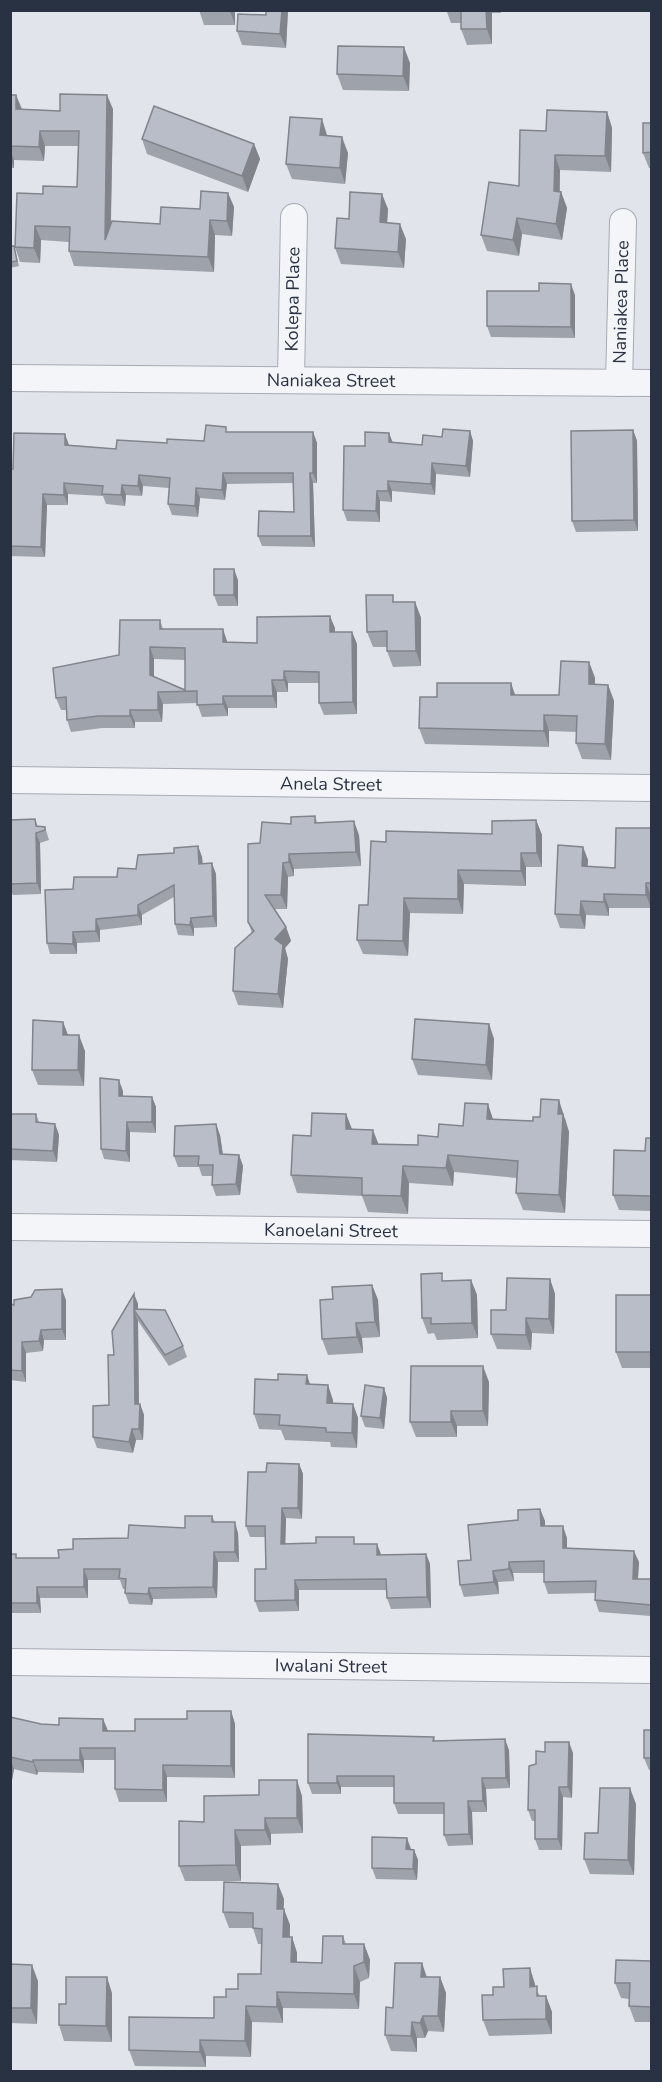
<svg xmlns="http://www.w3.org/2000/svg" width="662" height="2082" viewBox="0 0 662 2082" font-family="'Nunito Sans',sans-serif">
  <rect width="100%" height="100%" fill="#e1e4ea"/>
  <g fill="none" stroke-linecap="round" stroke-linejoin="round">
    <g stroke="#a6abb4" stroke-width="28">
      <g id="minor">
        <path id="s1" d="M10,378l642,5"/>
        <path id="s2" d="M291,380l3,-163"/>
        <path id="s3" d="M619,383l4,-161"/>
        <path id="s4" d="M10,780l642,8"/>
        <path id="s5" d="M10,1227l642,7"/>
        <path id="s6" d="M10,1662l642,8"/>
      </g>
    </g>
    <use href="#minor" stroke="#f4f5f8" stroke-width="26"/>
  </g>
  <g fill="#9ea3ab" fill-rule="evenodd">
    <path d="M199,10h36v15h-31z"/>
    <path d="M266,10h22l-2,38 -44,-3 -5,-14 29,-16z"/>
    <path d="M435,10h66v3h-9v31l-25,1 -6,-16v-6h-10l-4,-11h-12z"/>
    <path d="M410,63l-1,28 -66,-1 -6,-16z"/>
    <path d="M10,95h6l6,14 38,2 53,-2 -2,115h49l40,-15 28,-16 6,14 -2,29 -17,-1 -1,37 -140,-6 -5,-15v-9l-28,-2 -1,23 -20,-1 -5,-15 28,-53 34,-7 1,-41h-33l-1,15 -30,-1v8h-4z"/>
    <path d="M607,112l5,16 -1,44 -51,-2v22h1l6,16 -5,32 -40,-6 -3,22 -32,-5 -6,-16 38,-49 27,-55z"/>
    <path d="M651,123v45h-2l-6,-15z"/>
    <path d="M327,135v1l21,17 -3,31 -53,-5 -6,-15z"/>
    <path d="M142,139l112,5 6,15 -12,33 -101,-38z"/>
    <path d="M388,209l-1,14 19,16 -2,29 -63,-4 -6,-16 14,-29z"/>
    <path d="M10,246h4l5,20 -9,2z"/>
    <path d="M575,295v43l-84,-1 -4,-11z"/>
    <path d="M633,430l4,11 1,90 -62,1 -4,-11z"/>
    <path d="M470,431l3,10 -3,36 -34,-3 -1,21 -43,-4v11l-12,-1v21l-33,-1 -4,-11 22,-64 24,-13 3,9 30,3 20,-8z"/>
    <path d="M228,432h85l4,11v40h-4l2,64 -53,-1 -4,-10 36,-24 -1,-29 -66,1 -2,16 -25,-2 -2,19 -26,-2 -4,-11 1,-16 -26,-2 -1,10 -16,-1 -1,11 -19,-2 -3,-8 -35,-2v11h-21l-2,52 -35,-1v-87h3l56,-24 47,4 51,-6 37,-2z"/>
    <path d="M238,580v26h-20l-4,-11z"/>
    <path d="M395,602h20l6,16v48l-28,1 -6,-16v-4h-14l-6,-15z"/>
    <path d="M160,620l3,9 64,13 30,1 78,-15v4h17l5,12v70l-33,1 -5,-12v-20h-31v9h-11v16h-49v8l-26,1 -5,-14 -34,1 -1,18h-27v6h-33l-31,4 -4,-12 -1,-10h-5l-5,-12 63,-43zM154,659l31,1v30l-31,-13z"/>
    <path d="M589,662l6,16v7h13l6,16 -3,59 -29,-1 -6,-16v-11l-27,-1v16l-124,-3 -6,-16 18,-31 74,-14 4,12h44z"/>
    <path d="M315,816l2,6 42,13 2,31 -67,3v7l-6,1 -1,32h-12l11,18 5,14 -6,7 3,11 -5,49 -45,-3 -5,-14 19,-58 -4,-11 12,-79 31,-19z"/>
    <path d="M35,819l3,8h7l4,13 -9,3 1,51 -28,1 -3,-6v-69z"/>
    <path d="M536,820l6,15v32h-16v19l-62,-2 -1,30 -53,-1 -2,43 -45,-2 -6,-14 11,-35 18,-63 106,-8z"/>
    <path d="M651,828v80h-42v8l-23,-1 -1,14 -25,-1 -5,-14 28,-67 5,13 -1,6 28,2z"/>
    <path d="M198,846l4,11 1,7 13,10 1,53 -23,1v8l-16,-1 -3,-11 -1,-27 -32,18v10l-42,5v12l-23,1v11h-27l-3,-11 26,-54 44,-12 57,-24z"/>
    <path d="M63,1022l5,13 17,16 -1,35 -46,-1 -6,-15z"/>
    <path d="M489,1024l5,15 -2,41 -74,-5 -6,-16z"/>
    <path d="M123,1091v5l29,1 4,10v26l-26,-1v30l-26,-3 -3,-10z"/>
    <path d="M10,1114h26l3,8 16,2 4,11 -2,27 -47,-2z"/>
    <path d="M346,1114l6,15 26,15 40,1 45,-19 30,-7 40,2 32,-3 4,14 -4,81 -42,-3 -7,-17 1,-15 -63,-6 -1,14 -44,-3 -1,31 -40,-2 -6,-16 -65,-3 -6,-18z"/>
    <path d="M220,1135l3,19 16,1 4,11 -3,29 -24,1 -4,-11v-9h-10l-3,-9h-21l-4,-11z"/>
    <path d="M651,1138v73l-32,-1 -6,-15 32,-44z"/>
    <path d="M550,1279l5,15 -1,40 -22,-1 -1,17 -34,-1 -6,-15 15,-24z"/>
    <path d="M471,1280l6,15 1,43 -41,2 -3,-7 -6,1 -6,-16 22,-37z"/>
    <path d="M372,1285l6,15 2,37 -18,1 1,15 -35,2 -6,-16 11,-40z"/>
    <path d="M134,1294l4,10v5l45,37 4,11 -18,9 -31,-45 1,83h1l4,11 -1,25h-7l-3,13 -36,-5 -4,-11 16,-32 5,-50z"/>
    <path d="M651,1295v73h-29l-6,-16z"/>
    <path d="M66,1300v40h-22l-1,11 -17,2v29l-16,-2v-76z"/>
    <path d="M489,1382l-1,44h-31v11h-41l-6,-15z"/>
    <path d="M310,1384l23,16v3l20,1 5,14 -1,30 -26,-1 -1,-5 -45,-2 -4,-10 -22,-1 -5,-15z"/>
    <path d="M384,1388l3,10 -3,31 -19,-2 -4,-11z"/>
    <path d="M299,1464l4,10 -1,45 -16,-1 -1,26h72l24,11 45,-1 4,10 1,44 -40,1 -4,-11 -1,-8h-87v21l-40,1 -4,-11 11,-32 -1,-32h-15l-4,-11 20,-54z"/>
    <path d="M540,1509l5,12v5l22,12v11l72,13 -1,17h13v37l-52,-4 -4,-12v-7l-47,1 -4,-12v-9h-31l1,8 -16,1 1,12 -35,3 -4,-12 11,-25 47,-40z"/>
    <path d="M212,1516l3,6 23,11 1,29h-21l-1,36 -64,1 -1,6 -23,-1 -4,-11v-4h-2l-3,-9h-32v18h-48l1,15h-31v-59l7,4h42l14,-9 112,-21z"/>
    <path d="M231,1711l4,13v54l-68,-1v25h-48l-4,-13v-29h-31v13l-46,-1 -1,3 -23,-6 -2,11h-2v-63l31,7 18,1 44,-6 5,12h27l52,-12z"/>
    <path d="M651,1730v40h-2l-5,-12z"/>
    <path d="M434,1737l1,4 74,9 1,38 -24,1 1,23h-15l1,33 -25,1 -4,-11v-21h-46l-4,-11v-16h-53v7h-29l-4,-11z"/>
    <path d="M573,1753l-1,45 -9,-1 -1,53h-23l-4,-11v-18h-3l-4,-11z"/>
    <path d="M302,1796l1,37 -32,1v11l-30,1v35h-56l-6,-15 25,-44z"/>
    <path d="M636,1804l-2,71 -44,-1 -6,-15 14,-26z"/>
    <path d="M411,1849l3,1 4,10 -1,20 -41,-1 -4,-11z"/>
    <path d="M284,1899l-1,10 7,16v12h2l5,16v9l25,1 21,-27 3,8h18l6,16 -1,18 -9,4 -1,27 -76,-1v15l-31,-1 -1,35 -45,-1v11l-71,-1 -6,-16 85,-32 12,-21 35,-23 1,-30h-4l-5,-16h-24l-6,-16z"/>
    <path d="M651,1961v61h-16l-6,-16v-7l-8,-1 -6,-15z"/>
    <path d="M422,1963l5,14h13l6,16 -2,39 -16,-1 -3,7h-8v14l-26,-1 -6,-16 8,-27z"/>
    <path d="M10,1964l28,17 -1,43 -27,-1z"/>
    <path d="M535,1984v3l5,9h6l6,16v22l-63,2 -6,-16 10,-25 11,-8z"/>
    <path d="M112,1993v49l-48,-1 -5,-16 7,-21z"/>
  </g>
  <g fill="#81848b">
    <path d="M230,10h5v15l-5,-14z"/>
    <path d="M282,10h6l-2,38 -6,-14z"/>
    <path d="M486,10h5l1,3v31l-5,-15z"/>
    <path d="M404,47l6,16 -1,28 -6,-15z"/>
    <path d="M16,95l6,15 -6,-1z"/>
    <path d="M107,95l6,14 -3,146 -5,-15z"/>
    <path d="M607,112l5,16 -1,44 -6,-16z"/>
    <path d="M322,119l5,16 -1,16 -6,-16z"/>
    <path d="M40,131l5,15 -1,15 -5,-14z"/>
    <path d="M342,137l6,16 -3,31 -5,-16z"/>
    <path d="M254,144l6,15 -12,33 -6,-16z"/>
    <path d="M10,149l4,11v8l-4,-11z"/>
    <path d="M555,155l5,15 -1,33 2,-11 6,16 -5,32 -6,-16 -2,-33z"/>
    <path d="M228,193l6,14 -2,29 -5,-15z"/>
    <path d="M382,194l6,15 -2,29 -6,-16z"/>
    <path d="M517,218l5,16 -3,22 -6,-16z"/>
    <path d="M210,220l5,15 -1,37 -6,-15z"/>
    <path d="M400,224l6,15 -2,29 -6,-16z"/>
    <path d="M35,226l6,14 -1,23 -6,-15z"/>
    <path d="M571,284l4,11v43l-4,-11z"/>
    <path d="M633,430l4,11 1,90 -4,-11z"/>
    <path d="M470,431l3,10 -3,36 -4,-11z"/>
    <path d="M313,432l4,11v40l-4,-10z"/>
    <path d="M389,433l4,10 -4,-1z"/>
    <path d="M65,434l4,11v11l-4,-11z"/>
    <path d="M432,463l4,11 -1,21 -4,-11z"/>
    <path d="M223,473l4,11 -2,16 -3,-10z"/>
    <path d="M310,473l3,10 2,64 -4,-11z"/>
    <path d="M139,475l4,11 -1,10 -4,-10z"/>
    <path d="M388,481l4,10v11l-4,-11z"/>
    <path d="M64,483l4,11v11l-4,-10z"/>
    <path d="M122,485l4,10 -1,11 -4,-11z"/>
    <path d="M196,488l4,10 -2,19 -3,-11z"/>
    <path d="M377,491l3,10v21l-4,-11z"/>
    <path d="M43,494l4,11 -2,52 -4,-10z"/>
    <path d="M234,569l4,11v26l-4,-11z"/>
    <path d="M415,602l6,16v48l-5,-15z"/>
    <path d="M330,616l5,12v16l-5,-12z"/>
    <path d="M223,629l4,12v13l-4,-12z"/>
    <path d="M352,632l5,12v70l-4,-12z"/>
    <path d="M150,647l4,12v28l-4,-12z"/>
    <path d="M589,662l6,16 -1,22 -5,-16z"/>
    <path d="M284,671l4,12v9l-4,-12z"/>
    <path d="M272,680l5,12v16l-4,-12z"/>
    <path d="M511,683l5,15 -5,-3z"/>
    <path d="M608,685l6,16 -3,59 -6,-16z"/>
    <path d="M158,692l5,12 -1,18 -4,-12z"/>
    <path d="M223,696l5,12v8l-5,-12z"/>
    <path d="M130,710l5,12v6l-5,-12z"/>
    <path d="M544,715l5,16v16l-5,-16z"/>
    <path d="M536,820l6,15v32l-5,-14z"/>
    <path d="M354,821l5,14 2,31 -5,-14z"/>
    <path d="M36,833l4,10 1,51 -4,-11z"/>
    <path d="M198,846l4,11 1,18 -4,-11z"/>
    <path d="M583,847l5,13 -1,20 -5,-14z"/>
    <path d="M521,853l5,14v19l-5,-15z"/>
    <path d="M289,854l5,15v7l-5,-14z"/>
    <path d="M212,863l4,11 1,53 -4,-11z"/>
    <path d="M283,863l5,14 -1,32 -6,-14z"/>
    <path d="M458,870l6,14 -1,30 -5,-15z"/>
    <path d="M646,883l5,13v12l-5,-13z"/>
    <path d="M604,894l5,14v8l-5,-14z"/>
    <path d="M404,898l6,15 -2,43 -5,-15z"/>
    <path d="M581,901l5,14 -1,14 -5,-14z"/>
    <path d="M138,905l4,10v10l-4,-10z"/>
    <path d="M191,918l3,10v8l-4,-11z"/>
    <path d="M96,919l4,11v12l-4,-11z"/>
    <path d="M286,927l5,14 -6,7 3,11 -5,49 -5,-14 -3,-55z"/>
    <path d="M73,932l4,11v11l-4,-10z"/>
    <path d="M63,1022l6,16 -6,-3z"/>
    <path d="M489,1024l5,15 -2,41 -6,-15z"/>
    <path d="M79,1035l6,16 -1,35 -6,-16z"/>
    <path d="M119,1080l4,11v15l-4,-10z"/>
    <path d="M152,1097l4,10v26l-4,-11z"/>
    <path d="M559,1100l10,32 -4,81 -6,-18z"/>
    <path d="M488,1104l6,18 -7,-3z"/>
    <path d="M346,1114l7,18 -7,-3z"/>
    <path d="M127,1122l3,10v30l-4,-11z"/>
    <path d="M55,1124l4,11 -2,27 -4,-11z"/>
    <path d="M216,1124l4,11 4,29 -4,-10z"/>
    <path d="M373,1130l7,18 -8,-4z"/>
    <path d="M239,1155l4,11 -3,29 -4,-11z"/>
    <path d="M448,1155l6,17 -1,14 -7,-18z"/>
    <path d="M403,1166l6,17 -1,31 -7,-18z"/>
    <path d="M550,1279l5,15 -1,40 -5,-15z"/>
    <path d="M471,1280l6,15 1,43 -6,-15z"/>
    <path d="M372,1285l6,15 2,37 -5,-15z"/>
    <path d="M62,1289l4,11v40l-4,-11z"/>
    <path d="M134,1294l4,10v12l-4,-7z"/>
    <path d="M134,1310l4,11 1,94 -4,-11z"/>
    <path d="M526,1318l6,15 -1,17 -5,-15z"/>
    <path d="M356,1323l6,15 1,15 -6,-16z"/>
    <path d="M41,1330l3,10 -1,11 -4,-10z"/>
    <path d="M22,1342l4,11v29l-4,-11z"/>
    <path d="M483,1366l6,16 -1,44 -5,-15z"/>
    <path d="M307,1375l5,15 -6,-6z"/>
    <path d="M328,1385l5,15 -1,17 -5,-14z"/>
    <path d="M384,1388l3,10 -3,31 -4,-11z"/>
    <path d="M140,1404l4,11 -1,25 -4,-11z"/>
    <path d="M353,1404l5,14 -1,30 -5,-15z"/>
    <path d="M451,1411l6,15v11l-6,-15z"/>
    <path d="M132,1429l4,11 -3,13 -4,-11z"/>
    <path d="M299,1464l4,10 -1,45 -4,-11z"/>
    <path d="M282,1508l4,10 -1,37 -4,-11z"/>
    <path d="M540,1509l5,12v17l-4,-12z"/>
    <path d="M235,1522l3,11 1,29 -4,-10z"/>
    <path d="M563,1526l4,12v22l-4,-12z"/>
    <path d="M377,1544l4,10 -4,1z"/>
    <path d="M634,1551l5,11 -2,29 -4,-12z"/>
    <path d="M214,1552l4,10 -1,36 -4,-11z"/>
    <path d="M426,1554l4,10 1,44 -4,-11z"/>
    <path d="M509,1562l4,11 1,8 -5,-12z"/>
    <path d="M84,1569l4,11v18l-4,-11z"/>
    <path d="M493,1571l5,11 1,12 -5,-12z"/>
    <path d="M295,1580l4,10v21l-4,-11z"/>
    <path d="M37,1587l3,11 1,15 -4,-10z"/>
    <path d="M149,1588l4,11 -1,6 -4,-11z"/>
    <path d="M231,1711l4,13v54l-4,-12z"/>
    <path d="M103,1719l5,12h-5z"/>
    <path d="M505,1739l4,11 1,38 -4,-10z"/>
    <path d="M569,1742l4,11 -1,45 -4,-11z"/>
    <path d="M80,1748l4,12v13l-4,-13z"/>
    <path d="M10,1758l4,11 -2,11 -2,-3z"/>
    <path d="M33,1760l5,12 -1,3 -4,-13z"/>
    <path d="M163,1765l4,12v25l-4,-12z"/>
    <path d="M337,1776l4,11v7l-4,-11z"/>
    <path d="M482,1778l4,11 1,23 -4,-11z"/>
    <path d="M297,1780l5,16 1,37 -6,-15z"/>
    <path d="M559,1787l4,10 -1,53 -4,-11z"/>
    <path d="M630,1788l6,16 -2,71 -6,-15z"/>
    <path d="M468,1801l4,11 1,33 -4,-11z"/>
    <path d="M265,1818l6,16v11l-6,-15z"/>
    <path d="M235,1830l6,16v35l-5,-16z"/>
    <path d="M407,1838l4,11 -1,11 -4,-11z"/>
    <path d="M414,1850l4,10 -1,20 -4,-11z"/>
    <path d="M278,1884l6,15 -1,26 -6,-16z"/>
    <path d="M284,1909l6,16 -1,28 -6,-16z"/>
    <path d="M292,1937l5,16v25l-6,-16z"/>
    <path d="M364,1944l6,16 -1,18 -5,-16z"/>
    <path d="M422,1963l5,16 -6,-2z"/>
    <path d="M32,1965l6,16 -1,43 -6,-16z"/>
    <path d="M354,1966l6,16 -1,27 -5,-15z"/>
    <path d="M530,1968l5,16 1,18 -6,-15z"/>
    <path d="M107,1977l5,16v49l-6,-16z"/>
    <path d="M440,1977l6,16 -2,39 -6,-16z"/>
    <path d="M277,1992l6,16v15l-6,-16z"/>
    <path d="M546,1996l6,16v22l-6,-15z"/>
    <path d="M246,2006l6,16 -1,35 -6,-16z"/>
    <path d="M423,2016l5,15 -3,7 -5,-15z"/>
    <path d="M412,2022l5,16v14l-6,-16z"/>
    <path d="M200,2040l6,16v11l-6,-15z"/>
  </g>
  <g fill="#b8bdc7" stroke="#81848b" stroke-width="1.5" fill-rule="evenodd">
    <path d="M266,10h16l-2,24 -43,-3 1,-17 28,1z"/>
    <path d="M461,10h25l1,19h-26z"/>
    <path d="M338,46l66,1 -1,29 -66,-2z"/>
    <path d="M60,94l47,1 -2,145 7,-19 48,3 1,-17 39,2 1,-18 27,2 -1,28 -17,-1 -2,37 -139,-6 1,-24 -35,-1 -1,22 -19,-1 2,-54 26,1v-8l34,1 2,-56h-39l-1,16 -29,-1v-51h6v14l44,2z"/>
    <path d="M154,106l100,38 -12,32 -100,-37z"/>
    <path d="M547,110l60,2 -2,44 -50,-1 -1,36 7,1 -5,32 -39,-6 -4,22 -32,-5 8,-53 30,4 1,-56 26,1z"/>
    <path d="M290,117l32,2 -2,16 22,2 -2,31 -54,-4z"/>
    <path d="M643,123h8v29l-8,1z"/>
    <path d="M350,192l32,2 -2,28 20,2 -2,28 -63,-4 2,-30 12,1z"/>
    <path d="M10,246h4l3,15 -7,1z"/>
    <path d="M539,283l32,1v43l-84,-1v-35h52z"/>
    <path d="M206,425l20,2v5h87v41h-3l1,63h-53l1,-25 35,1 -1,-39h-70l-1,17 -26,-2 -1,18 -27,-2 2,-26 -31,-3 -1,11 -16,-1 -1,10 -19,-1 1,-8 -39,-3v12l-21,-1 -2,53 -31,-1v-77h3l1,-36 51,1v11l51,4 1,-9 50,3v-4l37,2z"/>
    <path d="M443,429l27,2 -4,35 -34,-3 -1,21 -43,-3v10h-11l-1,20 -33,-1 1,-64h21v-14l24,1v9l33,3 1,-10 19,2z"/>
    <path d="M633,430l1,90 -62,1 -1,-90z"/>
    <rect x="214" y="569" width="20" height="26"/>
    <path d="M366,595h27v7h22l1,49h-29v-20l-20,1z"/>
    <path d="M330,616v16h22l1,70 -34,1v-31l-35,-1v9h-12l1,16h-50v8l-26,1v-14l-39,1v18h-28v6h-32l-31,4 -1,-23 -10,1 -3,-30 66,-13 1,-35h40v9h63v13l34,1v-26zM150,647l35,1v42l-35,-15z"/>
    <path d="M561,661l28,1v22l19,1 -3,59 -29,-1 1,-27 -33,-1v16l-125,-3 1,-31h17v-14h74v12h48z"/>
    <path d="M315,816v7l39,-2 2,31 -67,2v8l-6,1 -2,32h-16l21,32 -11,12 8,6 -5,49 -45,-3 2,-43 19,-17 -6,-9v-78l12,-1 2,-21 29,2v-7z"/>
    <path d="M35,819l1,7 9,1v3l-9,3 1,50 -27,1v-64z"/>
    <path d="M536,820l1,33h-16v18l-63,-1v29l-54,-1 -1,43 -46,-1 2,-35h9l3,-64 15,1v-11l106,3v-13z"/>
    <path d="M616,828h35v55h-5v12l-42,-1v8l-23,-1 -1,14 -25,-1 3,-69 25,2 -1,19 33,2z"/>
    <path d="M198,846l1,18 13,-1 1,53 -22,2 -1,7 -15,-1 -1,-39 -36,20v10l-42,4v12l-23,1v12l-26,-1 -2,-53 28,-1 1,-12h43l1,-9 18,1 2,-14 36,-2v-5z"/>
    <path d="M415,1019l74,5 -3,41 -74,-6z"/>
    <path d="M33,1020l30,2v13h16l-1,35h-46z"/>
    <path d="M100,1078l19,2v16l33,1v25h-25l-1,29 -25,-2z"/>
    <path d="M541,1099l18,1 -1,14h5l-4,81 -43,-2 2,-32 -70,-6 -2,13 -43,-2 -2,30 -39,-1v-17l-71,-3 2,-40 18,1 1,-23 34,1v15l27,1 -1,14 46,1v-10l20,2 1,-13 24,2 2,-23 23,1 -1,15 46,2v-4h7z"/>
    <path d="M10,1114h26v8l19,2 -2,27 -43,-2z"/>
    <path d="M216,1124l4,30 19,1 -3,29 -24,1 1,-20h-15l1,-9h-25l1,-30z"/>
    <path d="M646,1138h5v58l-38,-1 1,-45 31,1z"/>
    <path d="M442,1273v8l29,-1 1,43 -41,1v-6h-9l-1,-44z"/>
    <path d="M507,1278l43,1 -1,40 -23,-1v17l-35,-1v-24h15z"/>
    <path d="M372,1285l3,37 -19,1 1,14 -35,2 -2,-39 13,-1 -1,-12z"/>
    <path d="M62,1289v40l-21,1 -2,11 -17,1v29l-12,-1v-66l4,1v-5l17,-3 4,-7z"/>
    <path d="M134,1294v15l31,1 18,36 -18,9 -31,-45 1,94h5l-1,25h-7l-3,13 -36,-5v-31l16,-1 -1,-50h6l-2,-24z"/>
    <rect x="616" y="1295" width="35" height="57"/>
    <path d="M411,1366h72v45h-32v11h-41z"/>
    <path d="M278,1374l29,1 -1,9 22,1 -1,18 26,1 -1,29 -26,-1v-4l-47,-3 1,-10 -26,-1 1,-35 23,1z"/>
    <path d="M365,1385l19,3 -4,30 -19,-2z"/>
    <path d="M267,1463l32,1 -1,44h-16l-1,36 35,-1v-6h38v7h23v11l49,-1 1,43 -40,1 -1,-19 -91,1v20l-40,1v-32h11l-1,-43h-19l2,-54h18z"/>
    <path d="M540,1509l1,17h22v22l71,3 -1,28h18v26l-56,-5 1,-19 -52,1v-21l-35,1v7l-16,2 1,11 -34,3 -2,-24 13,-1 -3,-35 50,-5v-10z"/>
    <path d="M185,1516h27v6h23v30h-21l-1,35 -64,1 -1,6 -23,-1 1,-14 -7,-1 1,-9h-36v18h-47v16h-27v-49h6v4h43l-1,-8 15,-1v-10l55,-1 1,-13 56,3z"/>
    <path d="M187,1711h44v55l-68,-1v25l-48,-1v-41h-35v12h-47v2l-23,-5v-40l31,7 18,1v-7l44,1v12h32v-12h52z"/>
    <rect x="644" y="1730" width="7" height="28"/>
    <path d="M308,1734l126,3 -1,4 72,-2 1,39h-24l1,23h-15l1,33 -25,1v-32h-50v-27h-57v7h-29z"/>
    <path d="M545,1742h24l-1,45h-9l-1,52h-23v-29h-7l1,-44 7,-2v-13l9,1z"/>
    <path d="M259,1780h38v38h-32v12h-30l1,35 -57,1v-45l25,1v-26l55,-1z"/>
    <path d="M600,1788h30l-2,72 -44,-1 1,-26h13z"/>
    <path d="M372,1837l35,1 -1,11 8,1 -1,19 -41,-1z"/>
    <path d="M224,1882l54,2 -1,25h7l-1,28h9l-1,25 31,1 1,-27h20v8h21v18l-10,4v28l-77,-2v15l-31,-1 -1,35 -45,-1v12l-71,-2v-33l85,1v-21h12v-8h12v-15h23l1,-45 -9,-1v-15l-30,-1z"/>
    <path d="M616,1960l35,1v46l-22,-1 1,-23h-15z"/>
    <path d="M395,1963h27l-1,14h19l-2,39h-15l-3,7 -8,-1 -1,14 -26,-1 1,-28 7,1z"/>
    <path d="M10,1964l22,1 -1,43h-21z"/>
    <path d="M530,1968v19l7,-1v10h9v23l-63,1 -1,-25h11v-8h11l-1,-18z"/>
    <path d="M66,1977h41l-1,49 -47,-1v-21h7z"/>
  </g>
  <g text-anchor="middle" stroke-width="4.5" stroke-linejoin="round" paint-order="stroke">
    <g font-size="18" fill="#293242" stroke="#f1f3f7">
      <text dy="6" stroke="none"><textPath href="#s2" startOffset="81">Kolepa Place</textPath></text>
      <text dy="6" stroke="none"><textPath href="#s3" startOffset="81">Naniakea Place</textPath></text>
      <text dy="6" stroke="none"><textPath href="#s1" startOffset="321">Naniakea Street</textPath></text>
      <text dy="6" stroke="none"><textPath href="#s4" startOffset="321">Anela Street</textPath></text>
      <text dy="6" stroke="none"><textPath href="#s5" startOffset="321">Kanoelani Street</textPath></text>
      <text dy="6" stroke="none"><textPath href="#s6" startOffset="321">Iwalani Street</textPath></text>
    </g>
  </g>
  <rect width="662" height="2082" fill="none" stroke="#293242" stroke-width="24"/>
</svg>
